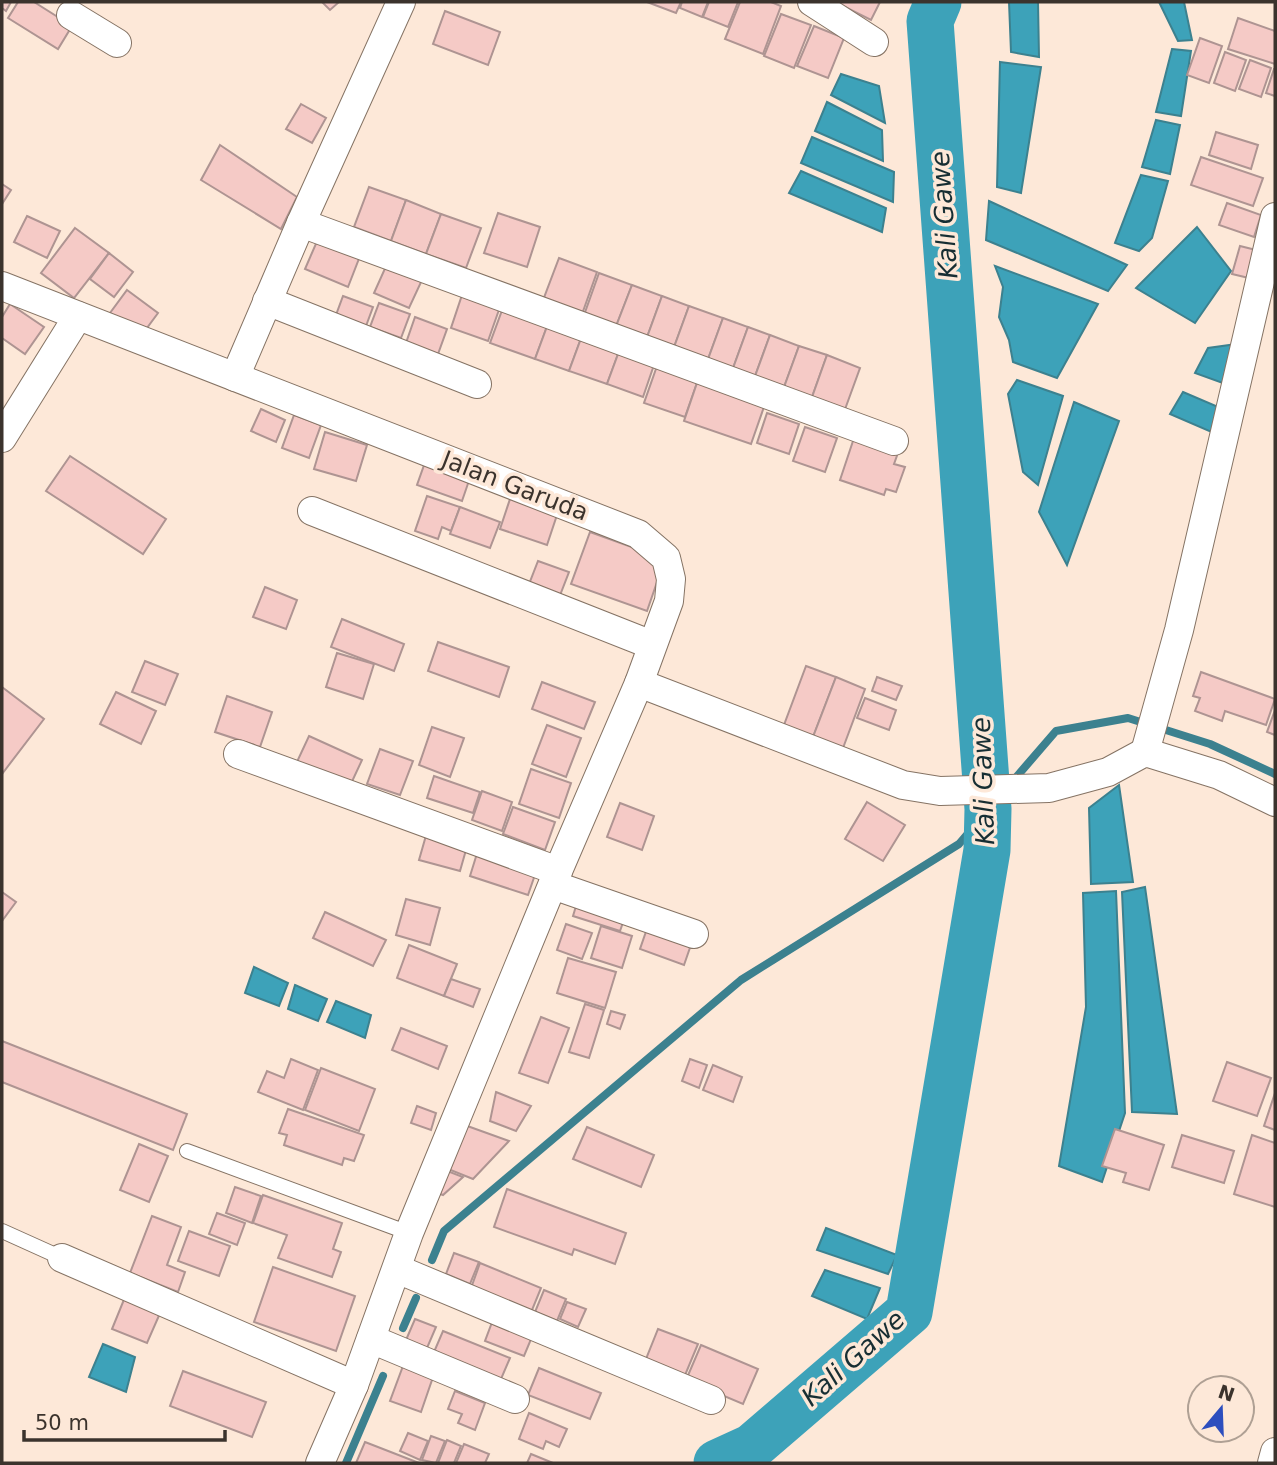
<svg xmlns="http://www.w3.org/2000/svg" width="1277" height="1465" viewBox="0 0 1277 1465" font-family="'DejaVu Sans',sans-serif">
  <rect width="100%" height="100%" fill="#fde8d8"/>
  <g fill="#3da2b9" stroke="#3c818f" stroke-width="2">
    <path d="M1009,2h29l1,55 -28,-5z"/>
    <path d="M1159,2h25l8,38 -14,1z"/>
    <path d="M1172,49l19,2 -10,65 -25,-4z"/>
    <path d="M1000,62l41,5 -20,126 -24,-6z"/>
    <path d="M841,74l38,12 6,37 -54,-28z"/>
    <path d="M827,102l55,28 1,31 -68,-30z"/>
    <path d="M1156,120l24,5 -10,49 -28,-7z"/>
    <path d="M812,137l82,35 -1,30 -92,-39z"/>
    <path d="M801,171l85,37 -4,24 -93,-39z"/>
    <path d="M1141,175l27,6 -16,57 -13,13 -24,-8z"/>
    <path d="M989,201l138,64 -19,26 -122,-51z"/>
    <path d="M1197,227l34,44 -36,52 -59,-35z"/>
    <path d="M995,266l103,38 -41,74 -44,-16 -4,-22 -10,-23 4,-30z"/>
    <path d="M1244,343l-13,43 -36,-13 13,-25z"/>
    <path d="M1017,380l46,16 -25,89 -15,-13 -15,-78z"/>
    <path d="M1183,392l40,17 -7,25 -46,-20z"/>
    <path d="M1074,402l45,19 -52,144 -28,-53z"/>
    <path d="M1119,785l14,97 -42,2 -2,-76z"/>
    <path d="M1145,887l32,227 -45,-2 -10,-220z"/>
    <path d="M1116,891l9,222 -23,69 -43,-16 27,-159 -3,-114z"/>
    <path d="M254,967l34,16 -9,23 -34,-13z"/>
    <path d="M295,985l32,14 -9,22 -30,-12z"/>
    <path d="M336,1001l35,14 -6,23 -38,-16z"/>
    <path d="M826,1228l71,27 -9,19 -71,-24z"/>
    <path d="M825,1270l55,18 -13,31 -55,-23z"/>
    <path d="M103,1344l32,13 -9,35 -37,-15z"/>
  </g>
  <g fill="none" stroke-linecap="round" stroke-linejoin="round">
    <g stroke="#3c818f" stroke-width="8">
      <path d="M1012,782l44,-51 72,-13 82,26 65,30"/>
      <path d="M432,1260l12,-29 297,-251 218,-136 40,-47"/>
      <path d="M403,1328l13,-30"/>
      <path d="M346,1463l37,-87"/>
    </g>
    <path stroke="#3da2b9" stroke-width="47" d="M717,1463l35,-16 157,-135 78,-462 1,-41 -58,-788 8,-19"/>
  </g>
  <g fill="#f5cac6" stroke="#ae9492" stroke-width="2">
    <path d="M2,2h9l-5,9 -4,-3z"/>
    <path d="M18,2h16l38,24 -14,23 -50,-31z"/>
    <path d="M322,2h17l-9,8z"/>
    <path d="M647,2h34l-5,11z"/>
    <path d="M682,2h26l-6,15 -22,-9z"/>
    <path d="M709,2h29l-10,25 -25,-10z"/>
    <path d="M740,2h31l10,4 -18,48 -38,-15z"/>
    <path d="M835,2h45l-9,18z"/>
    <path d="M445,11l55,21 -12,33 -55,-21z"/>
    <path d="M781,14l30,11 -17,43 -30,-12z"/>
    <path d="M1238,18l37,13v33l-47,-15z"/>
    <path d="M814,26l30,12 -16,40 -31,-12z"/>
    <path d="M1200,38l22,8 -13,37 -22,-8z"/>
    <path d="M1225,52l21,8 -11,31 -21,-8z"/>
    <path d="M1250,60l21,8 -10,29 -22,-8z"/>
    <path d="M1274,69h1v27l-9,-3z"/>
    <path d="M301,104l25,14 -14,25 -26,-14z"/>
    <path d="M1216,132l42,13 -7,24 -42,-14z"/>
    <path d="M220,145l77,52 -16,32 -80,-49z"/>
    <path d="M1201,157l62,21 -10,28 -62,-21z"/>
    <path d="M2,184l9,6 -9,14z"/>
    <path d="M369,187l37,13 -15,41 -37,-14z"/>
    <path d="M406,200l35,14 -15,40 -35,-13z"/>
    <path d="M1227,203l34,12 -7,22 -35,-12z"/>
    <path d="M498,213l42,14 -13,40 -43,-14z"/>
    <path d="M441,214l40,14 -15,40 -40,-14z"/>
    <path d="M27,216l33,15 -13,27 -33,-16z"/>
    <path d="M75,228l34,25 -35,45 -33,-25z"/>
    <path d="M318,239l42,17 -12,31 -43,-18z"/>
    <path d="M1240,246l20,5 -7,28 -21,-5z"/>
    <path d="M109,253l24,19 -19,25 -24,-18z"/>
    <path d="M559,258l38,14 -16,45 -39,-14z"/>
    <path d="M387,264l35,16 -13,28 -35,-15z"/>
    <path d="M599,273l33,12 -17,44 -32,-11z"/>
    <path d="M632,285l30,11 -16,44 -31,-11z"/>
    <path d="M127,290l31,23 -17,23 -31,-23z"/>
    <path d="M463,292l38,12 -13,37 -37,-13z"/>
    <path d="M343,296l30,11 -7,19 -30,-11z"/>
    <path d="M662,296l27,10 -16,44 -27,-10z"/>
    <path d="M379,303l31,11 -9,24 -31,-11z"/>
    <path d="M10,304l34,23 -19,27 -23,-16v-21z"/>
    <path d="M504,305l45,16 -14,38 -45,-16z"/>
    <path d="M689,306l34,12 -16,44 -34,-12z"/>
    <path d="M415,317l32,12 -9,25 -32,-11z"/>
    <path d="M723,318l25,9 -16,44 -25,-9z"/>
    <path d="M549,321l34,12 -14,38 -34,-12z"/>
    <path d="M748,327l22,8 -16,44 -22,-8z"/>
    <path d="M583,333l38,13 -14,38 -38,-13z"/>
    <path d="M770,335l29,11 -16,44 -29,-11z"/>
    <path d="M621,346l35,13 -13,38 -36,-13z"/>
    <path d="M799,346l28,9 -16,45 -28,-10z"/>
    <path d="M827,355l33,13 -16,44 -33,-12z"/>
    <path d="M657,366l41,14 -13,37 -41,-14z"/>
    <path d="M698,380l67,24 -14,40 -67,-23z"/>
    <path d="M261,409l24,11 -9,22 -25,-11z"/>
    <path d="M767,413l32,11 -10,30 -32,-11z"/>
    <path d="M294,415l27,10 -12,33 -27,-10z"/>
    <path d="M805,427l32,11 -12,34 -32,-11z"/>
    <path d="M325,432l42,13 -11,36 -42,-12z"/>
    <path d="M855,435l44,15 -5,14 11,3 -9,25 -10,-3 -2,6 -44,-15z"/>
    <path d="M428,454l45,15 -11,32 -45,-16z"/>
    <path d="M70,456l96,63 -23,35 -97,-63z"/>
    <path d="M513,490l47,16 -13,39 -47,-16z"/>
    <path d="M427,496l33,11 -9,24 -9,-4 -4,12 -23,-8z"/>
    <path d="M460,507l40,15 -10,26 -40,-14z"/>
    <path d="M590,532l75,27 -18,52 -76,-27z"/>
    <path d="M538,561l31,11 -12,31 -31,-11z"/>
    <path d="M265,587l32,13 -11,29 -33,-12z"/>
    <path d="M342,619l62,25 -10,27 -63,-24z"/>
    <path d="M438,642l71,25 -10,30 -71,-26z"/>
    <path d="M337,653l37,11 -11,35 -37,-12z"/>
    <path d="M145,661l33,13 -13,31 -33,-13z"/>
    <path d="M806,666l30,11 -23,60 -29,-12z"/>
    <path d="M1201,672l74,27 -9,26 -41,-14 -3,10 -27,-10 5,-13 -7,-2z"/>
    <path d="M836,677l29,12 -22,59 -30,-11z"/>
    <path d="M877,677l25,9 -6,14 -24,-9z"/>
    <path d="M542,682l53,20 -11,27 -52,-20z"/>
    <path d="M2,687l42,32 -42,55z"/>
    <path d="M116,692l40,19 -15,33 -41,-20z"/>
    <path d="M227,696l45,16 -12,35 -45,-15z"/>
    <path d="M865,698l31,12 -7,20 -32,-12z"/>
    <path d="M1275,710v25l-8,-3z"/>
    <path d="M547,725l34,13 -15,39 -34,-13z"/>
    <path d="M432,727l32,11 -14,39 -31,-12z"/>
    <path d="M309,736l53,24 -13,28 -53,-24z"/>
    <path d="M380,749l33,12 -13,34 -33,-11z"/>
    <path d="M531,769l40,14 -12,35 -40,-14z"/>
    <path d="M434,776l46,16 -7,21 -46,-15z"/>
    <path d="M482,791l30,11 -10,29 -30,-11z"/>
    <path d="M867,802l38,23 -22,36 -38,-22z"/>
    <path d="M620,803l34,13 -12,34 -35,-13z"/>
    <path d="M513,807l42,15 -10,28 -42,-16z"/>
    <path d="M427,832l41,11 -8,28 -41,-11z"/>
    <path d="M479,847l59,19 -10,29 -58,-19z"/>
    <path d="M2,892l14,10 -14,19z"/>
    <path d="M579,896l48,15 -7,20 -47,-15z"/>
    <path d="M406,899l34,9 -10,37 -34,-10z"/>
    <path d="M325,912l61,28 -13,26 -60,-28z"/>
    <path d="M650,920l44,16 -10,29 -44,-16z"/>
    <path d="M566,924l26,9 -10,26 -25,-9z"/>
    <path d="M601,926l31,10 -10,32 -31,-10z"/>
    <path d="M409,945l48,19 -13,32 -47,-18z"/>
    <path d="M568,958l48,14 -11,36 -48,-15z"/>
    <path d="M451,979l29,10 -7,18 -29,-11z"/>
    <path d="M585,1004l19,6 -15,48 -20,-6z"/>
    <path d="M611,1011l14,4 -5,14 -13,-5z"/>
    <path d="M541,1017l28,11 -21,55 -29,-10z"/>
    <path d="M401,1028l46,18 -9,23 -46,-19z"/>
    <path d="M2,1041l185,73 -14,36 -171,-68z"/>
    <path d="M291,1059l27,11 -15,40 -45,-18 9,-21 17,7z"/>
    <path d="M690,1059l17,6 -8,23 -17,-7z"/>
    <path d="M1227,1062l44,16 -14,38 -44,-15z"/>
    <path d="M713,1065l29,12 -9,25 -30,-12z"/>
    <path d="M321,1068l54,21 -16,42 -54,-21z"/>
    <path d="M496,1092l35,14 -15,25 -26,-10z"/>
    <path d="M1275,1093v37l-11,-4z"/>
    <path d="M417,1106l19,7 -5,17 -20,-7z"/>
    <path d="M288,1109l76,26 -10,26 -10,-3 -2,7 -58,-20 3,-10 -8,-2z"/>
    <path d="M459,1123l50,18 -36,38 -30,-12z"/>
    <path d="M587,1127l67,28 -13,32 -68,-28z"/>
    <path d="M1115,1129l49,16 -15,45 -26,-8 3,-9 -24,-7z"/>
    <path d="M1182,1135l52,16 -10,32 -52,-16z"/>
    <path d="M1252,1135l23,8v64l-41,-13z"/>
    <path d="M139,1144l29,12 -19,46 -29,-12z"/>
    <path d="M437,1167l26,10 -20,18 -14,-5z"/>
    <path d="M235,1187l26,9 -9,27 -26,-10z"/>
    <path d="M507,1189l119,44 -11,31 -41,-15 -2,6 -78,-28z"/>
    <path d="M263,1195l79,28 -9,26 8,3 -9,25 -54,-19 9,-23 -34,-12z"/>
    <path d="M217,1213l28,10 -8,22 -28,-11z"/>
    <path d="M152,1216l29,11 -14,38 18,7 -7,20 -48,-19z"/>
    <path d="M189,1231l41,15 -11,30 -41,-15z"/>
    <path d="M454,1253l25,9 -9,22 -24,-10z"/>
    <path d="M480,1263l61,25 -11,27 -60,-24z"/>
    <path d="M273,1267l82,29 -19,55 -82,-29z"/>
    <path d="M544,1290l22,9 -9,22 -22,-9z"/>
    <path d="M125,1297l36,14 -14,32 -35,-14z"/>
    <path d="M567,1302l19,7 -8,18 -18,-8z"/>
    <path d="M494,1317l40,15 -10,24 -39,-15z"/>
    <path d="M415,1319l21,8 -9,21 -21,-8z"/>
    <path d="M658,1329l40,15 -15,36 -39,-16z"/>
    <path d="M443,1331l67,27 -12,28 -67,-27z"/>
    <path d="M701,1345l57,24 -15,35 -57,-24z"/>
    <path d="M403,1366l30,11 -12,35 -31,-11z"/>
    <path d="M539,1368l62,25 -11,26 -62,-24z"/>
    <path d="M183,1371l83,31 -14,35 -82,-31z"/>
    <path d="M455,1391l30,12 -10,27 -17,-7 4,-9 -14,-5z"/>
    <path d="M529,1413l38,16 -8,18 -13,-6 -3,8 -24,-10z"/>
    <path d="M408,1433l20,8 -8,19 -20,-9z"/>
    <path d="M431,1436l14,5 -9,22 -14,-3z"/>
    <path d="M447,1440l14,6 -7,17h-16z"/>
    <path d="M365,1442l54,21h-63z"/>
    <path d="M464,1444l25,10 -4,9h-29z"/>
    <path d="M531,1454l22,9h-26z"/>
  </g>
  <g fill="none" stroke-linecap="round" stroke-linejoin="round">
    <g stroke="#857364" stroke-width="16">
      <g id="service">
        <path d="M187,1151l222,82"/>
        <path d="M2,1231l60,27"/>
      </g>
    </g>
    <g stroke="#857364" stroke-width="30">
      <g id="minor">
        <path d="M812,2l62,40"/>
        <path d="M71,15l46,28"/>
        <path d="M301,223l593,218"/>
        <path d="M2,286l636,248 28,24 5,21 -2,22 -30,82 -81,188 -149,362 -55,152 -34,78"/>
        <path d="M267,301l210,83"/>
        <path d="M235,377l66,-154 100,-221"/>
        <path d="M2,438l76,-122"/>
        <path d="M312,511l340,134"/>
        <path d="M639,683l264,102 37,6 109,-3 59,-16 37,-20 74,23 56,27"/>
        <path d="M1145,752l34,-122 96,-413"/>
        <path d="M238,754l320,117"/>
        <path d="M553,885l141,49"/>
        <path d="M62,1258l292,127"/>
        <path d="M397,1269l314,131"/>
        <path d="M371,1339l144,60"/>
        <path d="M1272,1463l3,-11"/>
      </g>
    </g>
    <use href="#service" stroke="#fff" stroke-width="14"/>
    <use href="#minor" stroke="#fff" stroke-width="28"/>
  </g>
  <g text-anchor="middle" stroke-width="7" stroke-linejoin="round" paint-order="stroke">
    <g font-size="24" fill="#3b332d" stroke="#fde8d8">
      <text transform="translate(515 486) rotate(21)" y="8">Jalan Garuda</text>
    </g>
    <g font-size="26" font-style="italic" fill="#172e33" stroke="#fde8d8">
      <text transform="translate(944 215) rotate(-94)" y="9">Kali Gawe</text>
      <text transform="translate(983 781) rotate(-92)" y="9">Kali Gawe</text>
      <text transform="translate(853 1358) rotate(-42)" y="9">Kali Gawe</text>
    </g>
  </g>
  <rect width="1277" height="1465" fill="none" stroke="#3b332d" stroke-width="7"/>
  <g transform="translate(1221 1409) rotate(19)"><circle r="33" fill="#fde8d8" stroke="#afa094" stroke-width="2"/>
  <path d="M0-5L12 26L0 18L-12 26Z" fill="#2d4ebe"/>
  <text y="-10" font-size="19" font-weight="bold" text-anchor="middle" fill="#3b332d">N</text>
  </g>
  <path d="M24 1430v10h201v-10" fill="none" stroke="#3b332d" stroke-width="3.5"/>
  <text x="35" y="1430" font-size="21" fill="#3b332d" stroke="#fde8d8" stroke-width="5" paint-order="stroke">50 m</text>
</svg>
